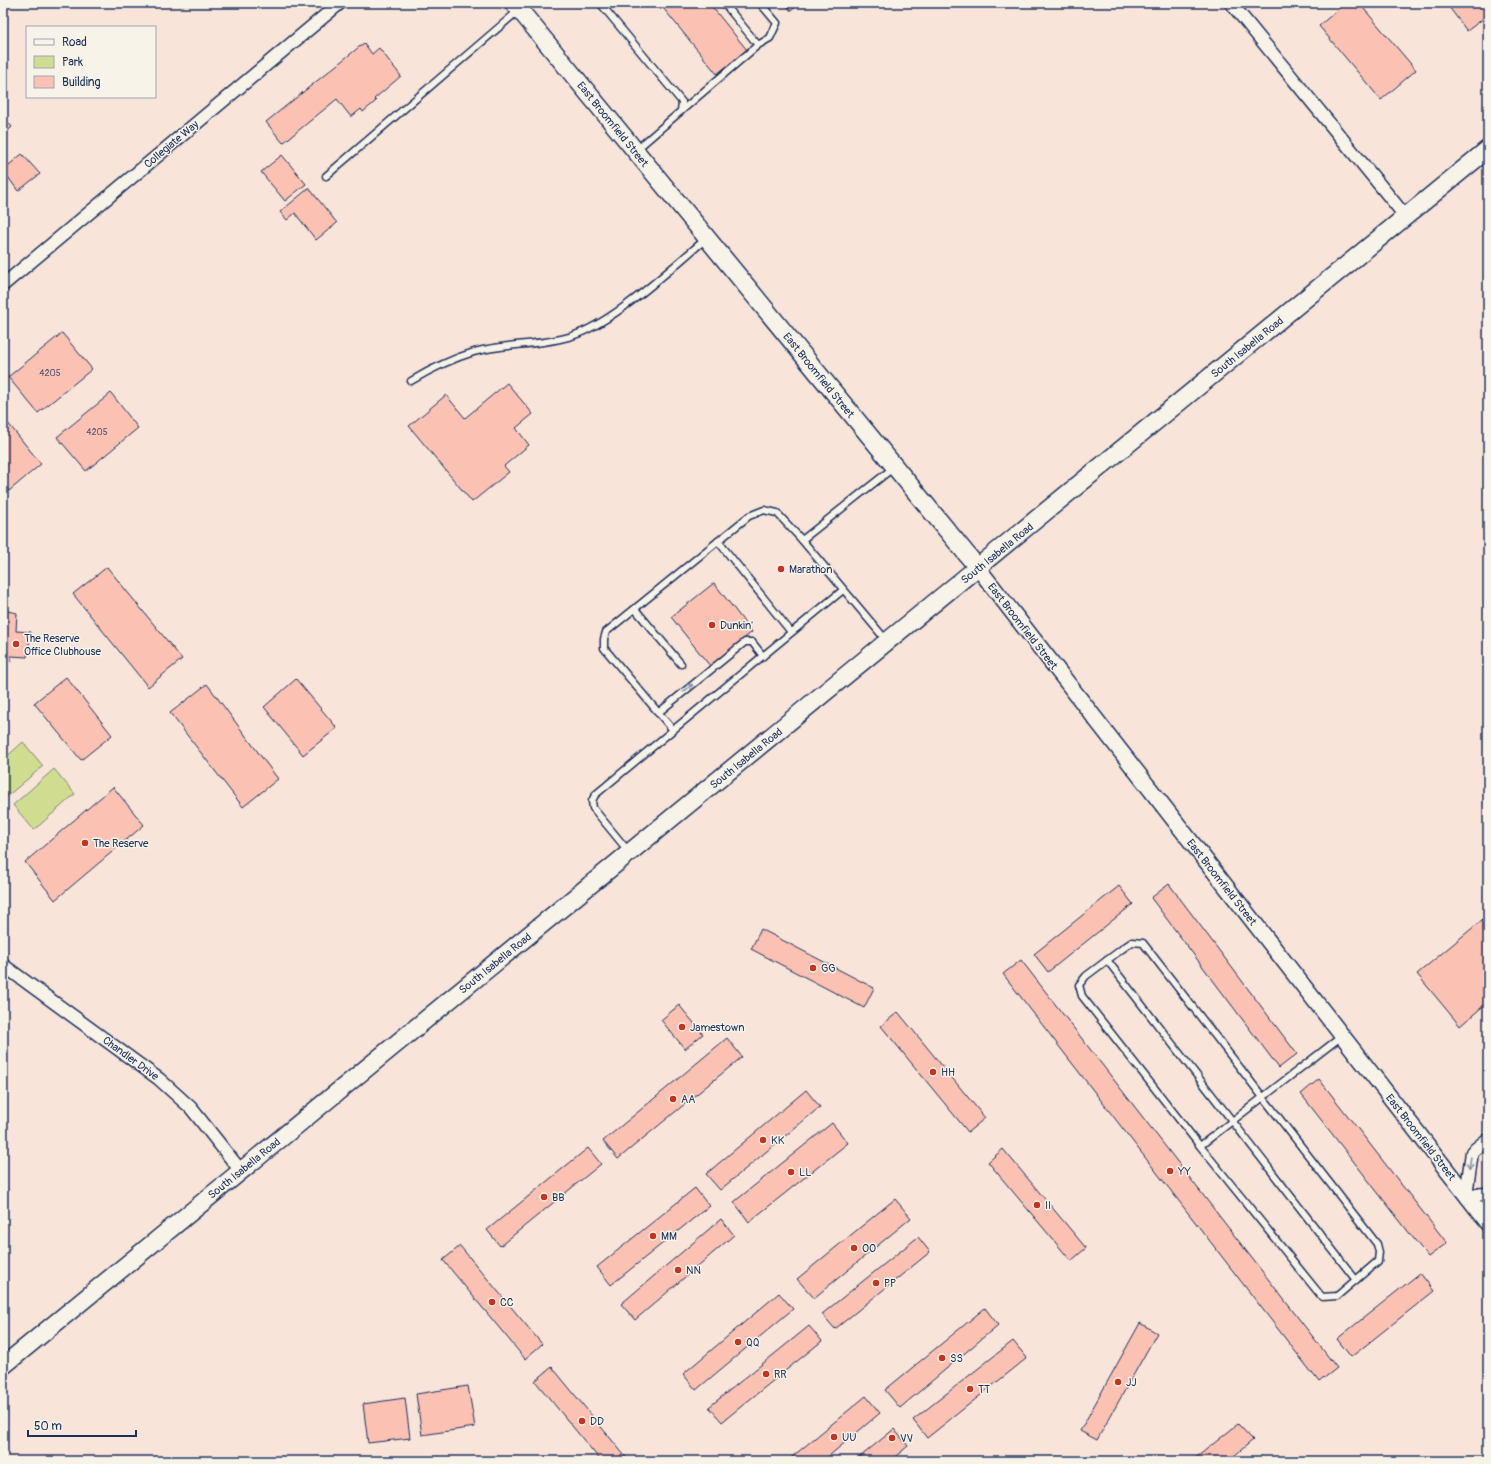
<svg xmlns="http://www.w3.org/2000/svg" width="1491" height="1464" viewBox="0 0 1491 1464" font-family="Pangolin,sans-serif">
  <rect width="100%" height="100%" fill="#f8e4d8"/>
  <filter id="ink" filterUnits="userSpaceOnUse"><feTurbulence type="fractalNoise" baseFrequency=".025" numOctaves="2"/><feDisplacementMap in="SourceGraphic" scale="8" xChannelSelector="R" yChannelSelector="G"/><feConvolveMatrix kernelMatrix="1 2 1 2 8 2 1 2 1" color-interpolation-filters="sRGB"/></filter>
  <g filter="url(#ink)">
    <g fill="#d0dd90" stroke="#768677">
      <path d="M23,742l20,24 -38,32 -2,-3v-35z"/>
      <path d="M54,769l21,25 -41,36 -21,-25z"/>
    </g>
    <g fill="#fbc1b3" stroke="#1b2f5e">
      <path d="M659,3h50l38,47 -30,24z"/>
      <path d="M785,3h15l-9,8z"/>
      <path d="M1345,3h14l57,67 -35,30 -62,-74z"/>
      <path d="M1446,3h42v12l-21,16z"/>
      <path d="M364,43l8,11 7,-6 22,28 -27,23 2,2 -13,11 -2,-3 -10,8 -14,-18 -54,44 -17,-21z"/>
      <path d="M3,116l9,11 -9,8z"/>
      <path d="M22,154l18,20 -22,17 -15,-21z"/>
      <path d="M282,155l24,29 -21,17 -24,-29z"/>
      <path d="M309,188l28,35 -21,17 -21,-27 -8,7 -7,-8z"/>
      <path d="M62,333l30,36 -54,44 -30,-36z"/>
      <path d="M507,383l26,31 -17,14 13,17 -25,21 5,6 -37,30 -63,-76 37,-31 19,23z"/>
      <path d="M111,393l27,35 -52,43 -29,-34z"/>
      <path d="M3,417l38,47 -32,27 -6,-8z"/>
      <path d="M107,567l75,92 -34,28 -75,-93z"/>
      <path d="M714,583l38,49 -42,34 -39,-49z"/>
      <path d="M3,610l14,3 -1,18 15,1 -4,25 -16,-1v5l-8,-2z"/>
      <path d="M66,677l46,58 -31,25 -47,-57z"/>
      <path d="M296,679l41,49 -34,27 -39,-48z"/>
      <path d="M207,684l71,95 -35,28 -73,-94z"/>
      <path d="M113,787l31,38 -89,75 -30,-38z"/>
      <path d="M1169,884l128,170 -18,14 -128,-170z"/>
      <path d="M1119,886l14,18 -85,68 -14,-18z"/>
      <path d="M1488,915v87l-28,24 -43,-52z"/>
      <path d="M761,929l113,59 -10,20 -113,-59z"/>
      <path d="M1021,960l316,408 -18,14 -316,-408z"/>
      <path d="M679,1005l24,29 -18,15 -24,-29z"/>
      <path d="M898,1012l87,106 -17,14 -87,-106z"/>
      <path d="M727,1038l15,19 -124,102 -15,-18z"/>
      <path d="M1319,1079l128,164 -19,14 -127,-163z"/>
      <path d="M806,1090l14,17 -100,83 -14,-16z"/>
      <path d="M832,1123l16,20 -99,79 -15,-20z"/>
      <path d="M588,1148l13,16 -101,82 -13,-16z"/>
      <path d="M1003,1149l83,99 -15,13 -83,-99z"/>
      <path d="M695,1188l14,18 -98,79 -14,-18z"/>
      <path d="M895,1199l16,19 -97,80 -17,-19z"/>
      <path d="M721,1219l13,16 -99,85 -14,-16z"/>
      <path d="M918,1237l12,15 -95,77 -13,-15z"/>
      <path d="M460,1246l82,98 -17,15 -82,-99z"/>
      <path d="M1420,1273l14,18 -83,66 -14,-18z"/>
      <path d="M779,1293l14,16 -97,81 -13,-16z"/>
      <path d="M985,1308l13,17 -98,83 -15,-18z"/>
      <path d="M1140,1323l17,10 -60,107 -17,-9z"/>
      <path d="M809,1326l13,15 -100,81 -13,-15z"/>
      <path d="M1013,1341l14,17 -100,80 -14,-18z"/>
      <path d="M552,1367l77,94h-28l-66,-80z"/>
      <path d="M468,1386l7,41 -53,8 -6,-41z"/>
      <path d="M866,1396l14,17 -57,48h-36z"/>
      <path d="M405,1398l5,40 -42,5 -5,-39z"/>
      <path d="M1238,1424l15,16 -25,21h-36z"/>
      <path d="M894,1429l14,17 -18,15h-35z"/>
    </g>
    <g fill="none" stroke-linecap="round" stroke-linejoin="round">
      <g stroke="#1b2f5e" stroke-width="9">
        <g id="service">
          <path d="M600,3l82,99 -1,9 -44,38"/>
          <path d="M724,3l34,42"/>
          <path d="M681,111l77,-66 12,-7 7,-15 -17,-20"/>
          <path d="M326,176l192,-165"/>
          <path d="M411,381c20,-12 40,-22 63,-29 32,-9 67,-6 98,-16 43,-14 99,-68 135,-98"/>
          <path d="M718,541l73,91"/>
          <path d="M635,609l46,55"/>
          <path d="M886,640l-84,-100 91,-72"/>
          <path d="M658,713l87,-71h7l11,14"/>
          <path d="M673,730l170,-140"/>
          <path d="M629,852l-36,-44 -1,-7 3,-6 78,-65 -69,-82v-9l2,-7 143,-116 15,-6 13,3 25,27"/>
          <path d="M1107,960l249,320"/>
          <path d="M1200,1146l-118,-150 -3,-11 7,-9 36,-27 10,-7 11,1 234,301 2,8 -1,9 -41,35 -15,1 -122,-151 142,-110"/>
        </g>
      </g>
      <g stroke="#1b2f5e" stroke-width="15">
        <g id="minor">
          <path d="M1231,3l175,214"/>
          <path d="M3,285l337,-282"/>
          <path d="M3,965l156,114 32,29 50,63"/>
          <path d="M1488,1139l-16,13 -6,43 22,-1"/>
        </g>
      </g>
      <g stroke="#1b2f5e" stroke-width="18">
        <path id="tertiary" d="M978,568l510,655"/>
      </g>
      <g stroke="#1b2f5e" stroke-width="20">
        <g id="secondary">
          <path d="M514,3l464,565"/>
          <path d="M3,1366l1485,-1217"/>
        </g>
      </g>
      <use href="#service" stroke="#f7f3e8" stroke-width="6"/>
      <use href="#minor" stroke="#f7f3e8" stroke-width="12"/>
      <use href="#tertiary" stroke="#f7f3e8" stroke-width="15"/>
      <use href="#secondary" stroke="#f7f3e8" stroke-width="17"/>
    </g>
    <defs><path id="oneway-shaft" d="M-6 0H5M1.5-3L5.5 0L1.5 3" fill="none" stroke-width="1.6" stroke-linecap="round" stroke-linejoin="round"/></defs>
    <g stroke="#8991a3">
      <use href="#oneway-shaft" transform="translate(688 688) rotate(-39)"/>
      <use href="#oneway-shaft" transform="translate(1470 1163) rotate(98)"/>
    </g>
  </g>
  <g fill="#c8321e" stroke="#f7f3e8" stroke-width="1.5">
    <circle cx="781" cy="569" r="4"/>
    <circle cx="712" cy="625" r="4"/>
    <circle cx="16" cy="644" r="4"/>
    <circle cx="85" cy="843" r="4"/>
    <circle cx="813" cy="968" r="4"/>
    <circle cx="682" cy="1027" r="4"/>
    <circle cx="933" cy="1072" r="4"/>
    <circle cx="673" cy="1099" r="4"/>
    <circle cx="763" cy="1140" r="4"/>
    <circle cx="1170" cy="1171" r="4"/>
    <circle cx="791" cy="1172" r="4"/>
    <circle cx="544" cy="1197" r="4"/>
    <circle cx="1037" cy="1205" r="4"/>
    <circle cx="653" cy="1236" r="4"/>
    <circle cx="854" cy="1248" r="4"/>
    <circle cx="678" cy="1270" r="4"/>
    <circle cx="876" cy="1283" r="4"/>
    <circle cx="492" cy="1302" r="4"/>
    <circle cx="738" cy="1342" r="4"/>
    <circle cx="942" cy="1358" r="4"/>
    <circle cx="766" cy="1374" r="4"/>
    <circle cx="1118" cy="1382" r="4"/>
    <circle cx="970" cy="1389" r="4"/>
    <circle cx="582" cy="1421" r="4"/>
    <circle cx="834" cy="1437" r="4"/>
    <circle cx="892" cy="1438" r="4"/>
  </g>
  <g text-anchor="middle" stroke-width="3" stroke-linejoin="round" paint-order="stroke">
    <g font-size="9" fill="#535473">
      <text x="50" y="376">4205</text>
      <text x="97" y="435">4205</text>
    </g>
    <g font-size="11" fill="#1b2f5e" stroke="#f7f3e8">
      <text transform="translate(613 124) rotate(51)" y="4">East Broomfield Street</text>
      <text transform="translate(171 144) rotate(-40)" y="4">Collegiate Way</text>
      <text transform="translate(1247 347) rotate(-39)" y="4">South Isabella Road</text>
      <text transform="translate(819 375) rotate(51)" y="4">East Broomfield Street</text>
      <text transform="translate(997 553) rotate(-39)" y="4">South Isabella Road</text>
      <text transform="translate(1023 626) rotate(52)" y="4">East Broomfield Street</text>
      <text transform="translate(746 758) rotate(-39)" y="4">South Isabella Road</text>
      <text transform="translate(1222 882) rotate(52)" y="4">East Broomfield Street</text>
      <text transform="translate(495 963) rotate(-39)" y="4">South Isabella Road</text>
      <text transform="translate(131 1058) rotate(36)" y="4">Chandler Drive</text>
      <text transform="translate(1421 1137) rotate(52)" y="4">East Broomfield Street</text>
      <text transform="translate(244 1168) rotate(-39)" y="4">South Isabella Road</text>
    </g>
    <g font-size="11" fill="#1b2f5e" stroke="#f7f3e8" text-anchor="start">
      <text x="789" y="573">Marathon</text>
      <text x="720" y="629">Dunkin'</text>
      <text x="24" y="642">The Reserve<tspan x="24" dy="13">Office Clubhouse</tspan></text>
      <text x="93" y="847">The Reserve</text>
      <text x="821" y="972">GG</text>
      <text x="690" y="1031">Jamestown</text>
      <text x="941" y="1076">HH</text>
      <text x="681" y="1103">AA</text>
      <text x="771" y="1144">KK</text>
      <text x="1178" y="1175">YY</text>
      <text x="799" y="1176">LL</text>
      <text x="552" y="1201">BB</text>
      <text x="1045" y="1209">II</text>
      <text x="661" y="1240">MM</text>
      <text x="862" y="1252">OO</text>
      <text x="686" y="1274">NN</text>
      <text x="884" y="1287">PP</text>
      <text x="500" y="1306">CC</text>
      <text x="746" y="1346">QQ</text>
      <text x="950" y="1362">SS</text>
      <text x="774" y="1378">RR</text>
      <text x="1126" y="1386">JJ</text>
      <text x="978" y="1393">TT</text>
      <text x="590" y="1425">DD</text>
      <text x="842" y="1441">UU</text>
      <text x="900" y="1442">VV</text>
    </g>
  </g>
  <rect width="1491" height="1464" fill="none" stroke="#f7f3e8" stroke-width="16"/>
  <rect x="8" y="8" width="1475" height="1448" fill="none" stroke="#1b2f5e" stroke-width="1.5" filter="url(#ink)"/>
  <rect x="26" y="26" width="130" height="72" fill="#f7f3e8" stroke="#9fa5b1"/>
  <rect x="34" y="39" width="20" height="6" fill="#f7f3e8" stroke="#9fa5b1"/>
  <text x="62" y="46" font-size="12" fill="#1b2f5e">Road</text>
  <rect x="34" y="56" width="20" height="12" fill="#d0dd90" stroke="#9fa5b1"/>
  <text x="62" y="66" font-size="12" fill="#1b2f5e">Park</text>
  <rect x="34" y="76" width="20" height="12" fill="#fbc1b3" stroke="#9fa5b1"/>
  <text x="62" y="86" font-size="12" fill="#1b2f5e">Building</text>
  <path d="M28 1430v6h108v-6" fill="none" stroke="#1b2f5e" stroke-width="2"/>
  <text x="34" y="1430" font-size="12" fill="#1b2f5e" stroke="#f7f3e8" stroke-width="3" paint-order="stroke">50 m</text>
</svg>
